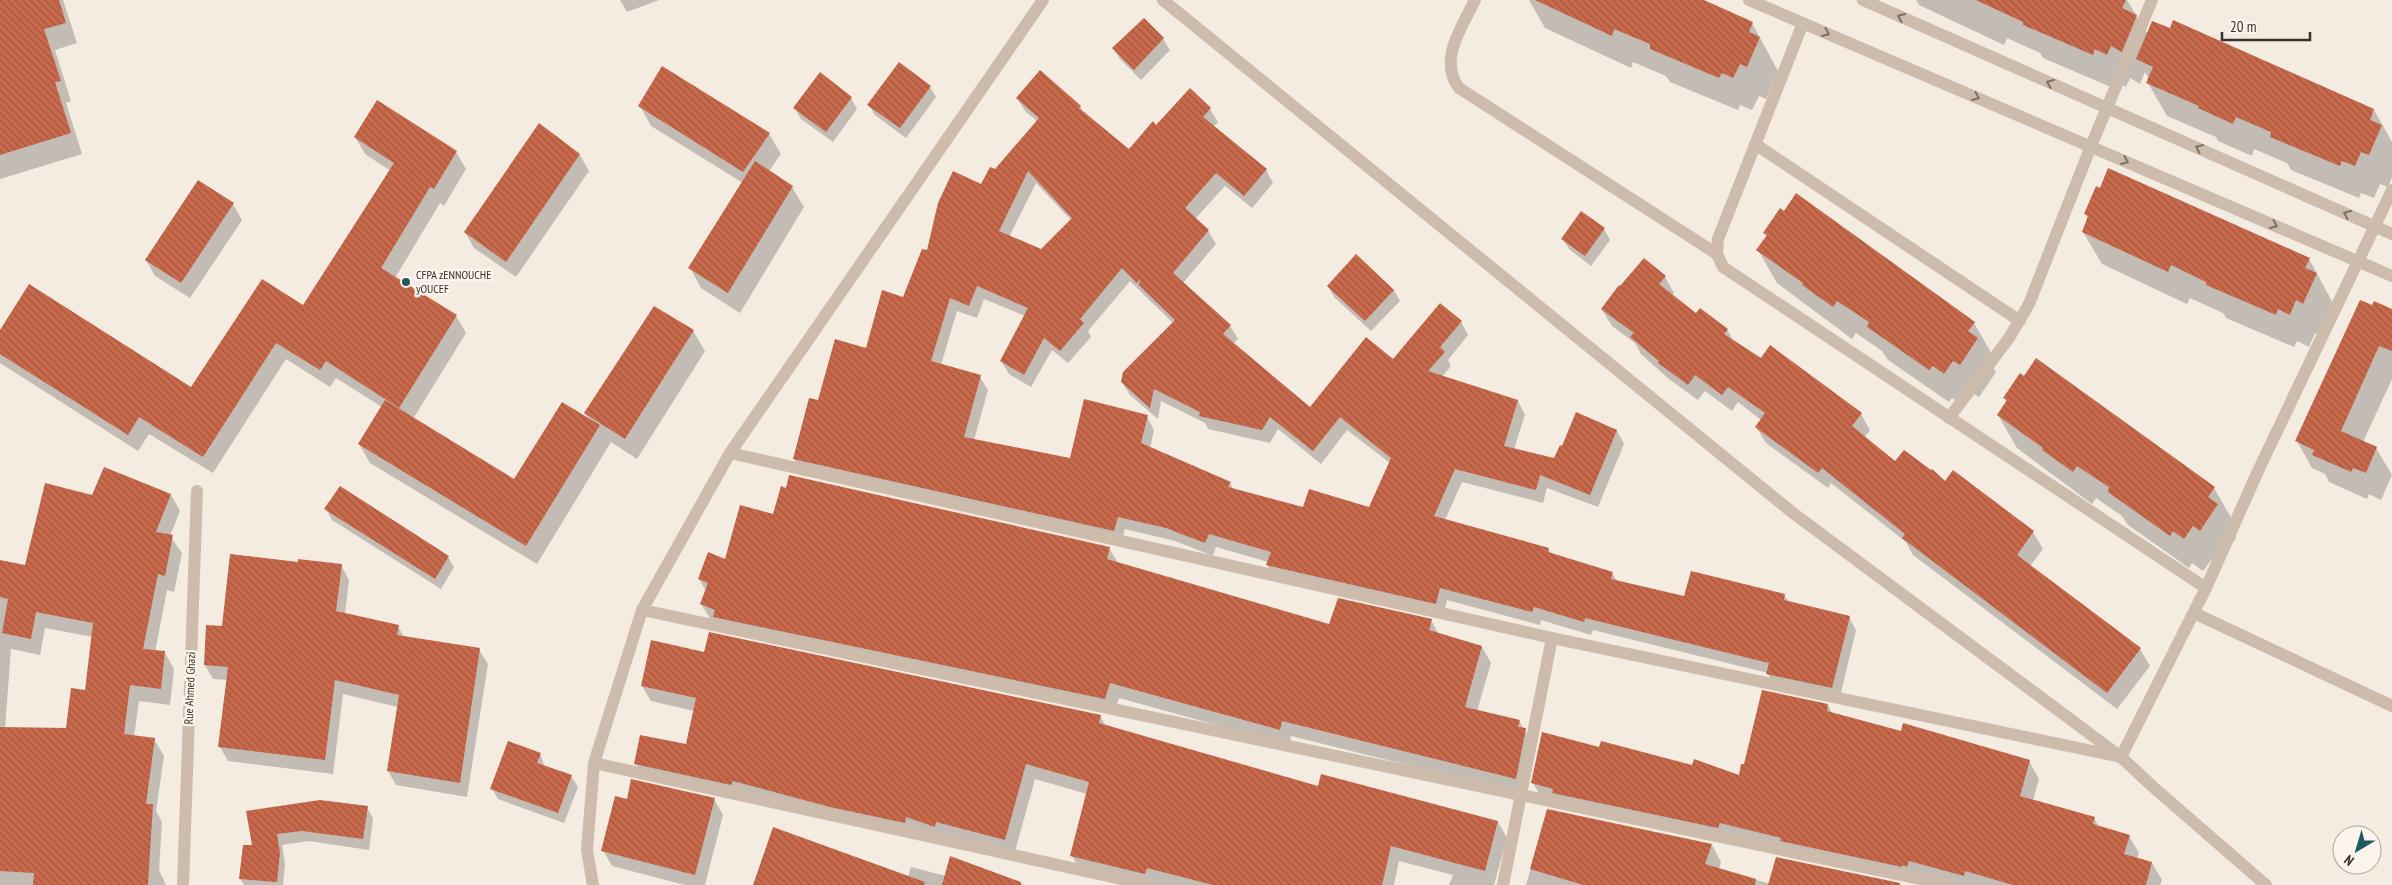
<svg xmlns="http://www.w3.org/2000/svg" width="2392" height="885" viewBox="0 0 2392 885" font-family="'PT Sans Narrow',sans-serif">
  <defs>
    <pattern id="building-back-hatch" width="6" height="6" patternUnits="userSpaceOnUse" patternTransform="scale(1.25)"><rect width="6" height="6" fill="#c8694b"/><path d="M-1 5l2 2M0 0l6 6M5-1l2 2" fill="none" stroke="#a4573f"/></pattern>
  </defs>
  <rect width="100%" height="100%" fill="#f4ebe1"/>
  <g fill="#0003" fill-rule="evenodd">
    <path d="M0,0h63l14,43 -22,7 16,51 -5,2 16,51 -82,25z"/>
    <path d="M620,0h39l-32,12z"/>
    <path d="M1529,0h172l51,23 26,48 -12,28 -7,-3 -7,14 -12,-5 -2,5 -68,-28 -4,-6 -33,-14 -2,6 -86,-40z"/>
    <path d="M1916,0h211l21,35 226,75 18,32v35l-4,10 -8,-3 -6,14 -13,-5 -2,5 -68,-28 -4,-7 -33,-14 -2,7 -34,-15 -2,-4 -49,-21 -19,-33 1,-4 -4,-7 -5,12 -10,-6 -4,9 -12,-6 -3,6 -68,-29 -3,-5 -33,-15 -3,7 -85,-40z"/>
    <path d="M1144,20l19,19 7,11 -29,30 -21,-21 -7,-11z"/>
    <path d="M930,87l6,10 -30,41 -31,-23 -6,-10z"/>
    <path d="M1190,90l20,19 8,13 -5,5 53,43 7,13 -21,25 -27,-22 -30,33 13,12 8,13 -33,39 47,43 8,13 -5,5 78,65 150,-87 7,13 -20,25 3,6 -9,11 76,24 7,14 -11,34 40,11 8,-12 15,-34 40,17 7,13 -26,63 -51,-19 -4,15 -81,-21 -17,38 103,29 4,5 60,19 5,8 68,17 99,-3 5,7 60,15 7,13 -17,71 -64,-13 -7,-15 -175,-43 -2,5 -50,-15 -1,5 -93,-25 -4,16 -168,-38 -8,-13 1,-3 -52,-15 -3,9 -38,-15 -50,-12 -4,15 -319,-72 -8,-13 24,-57 49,-52 37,-52 24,-46 110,-130 -13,-11 -8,-13 63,8 4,8 45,37 27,-25zM1036,183l35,37 -29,31 -33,-14zM1130,281l43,42 -51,59 8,13 28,24 3,-18 44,22 3,6 62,14 8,-14 43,35 26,-34 43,33 -20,45h-66l-70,-18 -4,-7 -80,-35 4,-18 -7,-13 -76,42 -97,-19 14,-50 -8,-13 -39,-12 16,-54 20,7 7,-19 41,17 -24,45 8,13 22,13 21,-37 16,13 23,-26 -3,-6z"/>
    <path d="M851,98l6,11 -24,33 -32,-23 -6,-11z"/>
    <path d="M640,106l129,28 12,20 -12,17 23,16 12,20 -64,106 -39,-25 -11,-20 53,-85 -92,-57z"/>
    <path d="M540,125l40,30 9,16 -73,106 -42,-29 -9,-16z"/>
    <path d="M355,137l101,15 10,17 -22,37 -4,-3 -45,75 61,38 10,17 -53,86 101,62 75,-62 -4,-6 108,-82 12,20 -68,108 -26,-17 -74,122 -167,-101 -11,-19 23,-37 -46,-29 -6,9 -44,-28 -73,114 -64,-39 -11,17 -138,-88v-30l191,56 112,-82 88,-136 -26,-17z"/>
    <path d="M233,204l9,16 -52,78 -35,-22 -9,-16z"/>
    <path d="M2086,214l223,45 26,48 -13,29 -7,-3 -6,14 -12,-6 -3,6 -68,-29 -3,-5 -33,-15 -3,6 -85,-40 -19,-32 5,-14z"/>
    <path d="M1604,229l6,11 -19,26 -22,-17 -6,-10z"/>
    <path d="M1764,233l210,90 19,33 -4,4 7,12 -17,25 -7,-4 -9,13 -11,-8 -3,4 -61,-42 -6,-9 -26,-18 -4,6 -75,-56 -19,-33 9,-13z"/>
    <path d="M1665,277l9,16 -2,3 24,19 31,14 7,13 27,18 100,54 9,16 -6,8 31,25 50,20 8,-11 80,60 10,17 -13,17 110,83 10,17 -33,43 -204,-154 -7,-13 -75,-59 -3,5 -62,-45 -10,-16 5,-7 -23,-18 -6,9 -27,-20 -7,9 -29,-21 -28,-25 -6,-11 -23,-17 -10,-16z"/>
    <path d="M1328,286l66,4 6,11 -29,30 -37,-34z"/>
    <path d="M2372,307l20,4v68l-29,63 13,6 16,27 -11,25 -12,-6 -2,5 -38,-17 -4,-8 -13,-6 -15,-27z"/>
    <path d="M2004,398l210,90 19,33 -3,5 6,12 -17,25 -6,-5 -10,13 -11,-8 -3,5 -61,-43 -6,-9 -26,-18 -4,6 -75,-56 -19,-33 9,-13z"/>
    <path d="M171,495l9,16 -10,25 12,17 -8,39 -7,-2 -12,62 10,1 9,16 -4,36 -31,-4 -5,36 20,2 10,17 -8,55 6,11 -3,48 7,15h-166v-324l25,6 68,-70zM45,628l48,9 -7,54 -18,38 -63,-1 6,-79 29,6z"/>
    <path d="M326,509l122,48 6,10 -13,22 -109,-69z"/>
    <path d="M774,515l335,33 9,15 212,63 101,-6 8,15 43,12 9,16 -14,48 42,10 15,24 -10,49 -233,-58 -2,9 -170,-47 -5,16 -403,-94 -10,-16 5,-13 -7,-12 27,-18z"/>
    <path d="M299,564l42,1 8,15 -4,34 53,12 6,11 75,13 9,14 -21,133 -71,-12 -8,-14 10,-64 -55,-13 -10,80 -105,-13 -8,-14 8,-67 -15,-1 -8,-14 2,-39 16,1z"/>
    <path d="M705,653l395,63 6,10 213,62 179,34 9,16 -13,47h-45l4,-10 -54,-14 -5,24h-254l-59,-14 -9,-15 15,-62 -52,-15 -21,76 -369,-76 -9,-16 51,-18 7,-34 -43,-10 -9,-15z"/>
    <path d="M1828,705l4,8 70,20 127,28 10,18 -6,22 61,17 5,9 30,9 10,17 -2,6 15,4 10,17 -2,5h-214l-403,-85 -10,-17 67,-35 139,29 6,-11z"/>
    <path d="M540,754l5,13 26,9 7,11 -14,36 -66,-24 -6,-11z"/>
    <path d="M714,799l9,16 -18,70h-20l-73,-19 -9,-16 25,-49z"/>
    <path d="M367,808l6,10 -4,32 -60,-9 -27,4 3,19 -2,21h-39l-4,-7 13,-31 -6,-35z"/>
    <path d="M1548,810l164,35 9,17 -2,7 51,15 7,-26 125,27h-376z"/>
    <path d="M950,858l75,27h-271l154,-8 3,-10 35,9z"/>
  </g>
  <g fill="url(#building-back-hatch)" fill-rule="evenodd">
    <path d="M0,0h59l7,23 -22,6 17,52 -6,1 16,51 -71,22z"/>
    <path d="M1535,0h169l49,22 -4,10 11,5 -13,30 -7,-3 -7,14 -11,-5 -3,5 -69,-29v-5l-36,-15 -2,7z"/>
    <path d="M1976,0h150l-4,8 15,7 -15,37 -11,-6 -4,9 -12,-6 -2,6 -70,-30v-3z"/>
    <path d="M1144,18l20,20 -30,32 -22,-22z"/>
    <path d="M2173,20l201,89 -4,11 12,5 -13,30 -8,-3 -6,14 -13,-5 -2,5 -70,-29 1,-5 -35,-15 -3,7 -35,-16 1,-2 -53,-23 7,-16 -17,-8 16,-38 18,7z"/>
    <path d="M899,62l32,24 -31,42 -33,-23z"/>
    <path d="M662,66l108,67 -27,39 -105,-66z"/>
    <path d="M1040,70l41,36 -2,2 50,41 24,-28 3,4 34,-37 21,20 -8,9 64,52 -23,27 -28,-23 -31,35 24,22 -36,43 58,52 -8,9 87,73 56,-70 27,22 47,-56 22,18 -22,26 5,5 -17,19 90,29 -14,46 50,12 6,-13 2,1 14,-34 41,18 -27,65 -50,-20 -4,15 -81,-21 -21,47 115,32 -1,4 65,20 -2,7 73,17 7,-25 94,23 -1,6 66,16 -18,72 -66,-14 3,-11 -184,-45 -1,4 -50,-15 -2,5 -92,-24 -4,16 -170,-39 5,-13 -62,-18 -4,9 -39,-15 -48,-11 -4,14 -321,-72 16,-61 9,2 17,-61 31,9 16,-58 21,7 19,-48 5,1 11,-47 15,-32 28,13 9,-17 5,2 44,-51 -23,-20zM1028,171l44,47 -31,31 -42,-18zM1122,268l15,15 3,-4 -1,6 36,35 -52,52 -2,10 29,26 4,-19 46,23 -1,4 63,14 8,-13 43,34 27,-34 51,41 -22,49 -60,-18 -6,18 -75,-20 3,-5 -90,-39 7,-28 -64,-16 -14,59 -106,-21 17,-62 -50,-14 19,-63 19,8 8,-20 51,22 -28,53 24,14 20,-37 16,13 24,-28 -4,-4z"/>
    <path d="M820,72l32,25 -26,35 -33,-24z"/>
    <path d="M377,100l80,51 -23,38 -4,-2 -49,81 76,47 -58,93 -73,-47 -6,9 -44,-27 -73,114 -64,-40 -11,18 -128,-81v-24l29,-46 162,103 71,-108 41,26 91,-142 -40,-26z"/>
    <path d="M539,123l41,31 -74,108 -42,-30z"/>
    <path d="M755,161l38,25 -65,107 -40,-25z"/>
    <path d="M2108,168l202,90 -5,10 12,5 -14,31 -7,-4 -6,15 -12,-6 -2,6 -70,-30v-3l-35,-17 -3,7 -86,-40 6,-16 -4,-2 12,-28 4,2z"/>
    <path d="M198,180l36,23 -53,80 -36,-23z"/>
    <path d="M1796,193l179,129 -7,9 10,7 -18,27 -7,-4 -9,13 -11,-8 -4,4 -62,-43 2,-5 -32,-21 -4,6 -31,-22 1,-2 -47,-33 11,-15 -4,-2 17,-25 4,3z"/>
    <path d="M1581,211l24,17 -20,28 -24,-17z"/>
    <path d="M1356,254l38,36 -29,31 -38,-35z"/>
    <path d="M1644,258l22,18 -7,8 37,29 4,-5 28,21 -4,5 37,24 9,-13 92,68 -10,13 43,35 9,-11 27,20 1,-1 13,12 8,-11 81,61 -17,24 124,93 -34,45 -205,-155 3,-4 -83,-66 -4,5 -63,-46 10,-14 -37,-26 -6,8 -27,-20 -7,10 -30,-22 1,-2 -29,-24 4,-4 -33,-24 18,-24 1,1z"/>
    <path d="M2360,300l12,5 2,-4 18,8v42l-13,-5 -38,85 36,16 -11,26 -13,-5 -2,4 -39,-17 2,-5 -19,-9z"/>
    <path d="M654,306l40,24 -69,109 -41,-26z"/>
    <path d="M2036,358l179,129 -7,10 10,7 -18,27 -7,-5 -9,13 -11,-8 -3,5 -62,-44 1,-5 -32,-21 -4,6 -31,-22 1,-2 -46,-33 10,-15 -4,-2 17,-25 4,3z"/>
    <path d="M385,400l129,79 48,-77 38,23 -74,121 -168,-102z"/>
    <path d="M104,467l67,27 -15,38 17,3 -8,41 -7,-2 -15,75 22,2 -4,38 -31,-4 -6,49 31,4 -9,66h7l-5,81h-115l1,-12 -34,-2v-144l66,1 5,-40 14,2 8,-67 -57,-11 -5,27 -29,-6 6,-34 -8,-2v-37l25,5 20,-82 47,12z"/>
    <path d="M789,475l321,72 -3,12 222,65 9,-26 94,21 -3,11 53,16 -17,61 55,13 -2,7 8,1 -10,51 -234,-58 -2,9 -170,-47 -5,16 -392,-82 2,-7 -15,-6 8,-21 -10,-4 10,-27 17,7 15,-54 33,9 8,-28 5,2z"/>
    <path d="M340,486l109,70 -14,23 -111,-70z"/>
    <path d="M230,554l68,8v-3l44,5 -6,47 63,14 -2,10 83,13 -20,135 -73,-12 12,-76 -64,-15 -10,80 -107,-13 10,-80 -24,-2 2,-40 16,1z"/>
    <path d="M709,632l392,83 -2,8 219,63 3,-12 177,47 -13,50 -94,-25 -9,39h-169l-66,-17 -2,6 -75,-18 19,-74 -63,-18 -21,76 -69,-18 -1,5 -29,-10 -1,6 -75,-16 -97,-26 -2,4 -97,-21 6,-29 46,9 10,-46 -55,-12 10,-46 53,12z"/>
    <path d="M1762,690l66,14 -1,7 74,20 2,-8 127,37 -10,36 75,21 -2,7 37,11 -6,19 28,8 -6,23h-133l-48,-14 -1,5 -55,-15 -2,6 -5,-2v2l-122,-26 1,-3 -61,-15 -2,5 -166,-35 1,-4 -22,-6 11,-51 57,15 2,-6 91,24 2,-6 45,16 2,-11h3z"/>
    <path d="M508,741l33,12 -4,10 35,12 -14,38 -68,-24z"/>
    <path d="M631,779l84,19 -20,77 -94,-24 14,-55 12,3z"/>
    <path d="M320,800l48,6 -5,33 -61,-8 -25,3 3,19 -3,29 -38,-3 4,-34h9l-6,-34z"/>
    <path d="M1547,809l165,35 -7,20 51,15 -1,6h-172l-53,-16z"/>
    <path d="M773,827l152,55 -1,3h-171z"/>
    <path d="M950,856l71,26v3h-79z"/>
    <path d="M1776,857l124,26v2h-132z"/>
  </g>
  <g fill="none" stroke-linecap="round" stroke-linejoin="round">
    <g stroke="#cdbbac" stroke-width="12">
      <path d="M1163,0l630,513 328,244 85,-169 52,-117 134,-281"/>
      <path d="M1475,0c-13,27 -37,60 -16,88l258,166"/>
      <path d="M1749,0l643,276"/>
      <path d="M1863,0l529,234"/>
      <path d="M1803,23l-85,216 -1,15 6,13 483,321"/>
      <path d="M1755,144l265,177"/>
      <path d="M1949,418l60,-80 20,-34 62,-158 61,-146"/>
      <path d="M730,453l822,185 569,119 31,29 114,99"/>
      <path d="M642,610l1307,275"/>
      <path d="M2194,613l198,93"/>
      <path d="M594,763l555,122"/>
      <path d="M183,885l14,-394"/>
      <path d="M593,885l-6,-35 7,-87 48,-153 88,-157 313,-453"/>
      <path d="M1503,885l49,-247"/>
    </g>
  </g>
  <defs><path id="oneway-chevron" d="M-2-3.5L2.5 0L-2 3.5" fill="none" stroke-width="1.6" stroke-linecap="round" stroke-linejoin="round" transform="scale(1.25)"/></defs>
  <g stroke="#7d6f65">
    <use href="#oneway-chevron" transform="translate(1901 17) rotate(-156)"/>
    <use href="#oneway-chevron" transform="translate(1826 33) rotate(23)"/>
    <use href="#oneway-chevron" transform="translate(2050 83) rotate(-156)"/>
    <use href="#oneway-chevron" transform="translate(1976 97) rotate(23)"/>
    <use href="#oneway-chevron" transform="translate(2199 148) rotate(-156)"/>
    <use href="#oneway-chevron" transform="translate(2125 161) rotate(23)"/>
    <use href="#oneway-chevron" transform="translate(2347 214) rotate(-156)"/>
    <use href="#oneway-chevron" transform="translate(2274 225) rotate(23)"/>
  </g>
  <circle fill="#1f5a5e" stroke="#fbf5ee" stroke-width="2" cx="406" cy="282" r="5"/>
  <g text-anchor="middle" stroke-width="5" stroke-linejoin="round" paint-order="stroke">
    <g font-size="12" fill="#3b302b" stroke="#fbf5ee" text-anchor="start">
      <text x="416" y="279">CFPA zENNOUCHE<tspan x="416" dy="14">yOUCEF</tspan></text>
    </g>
    <g font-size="12" fill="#3b302b" stroke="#fbf5ee">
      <text transform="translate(190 688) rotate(-88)" y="4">Rue Ahmed Ghazi</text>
    </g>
  </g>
  <g transform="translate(2357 850) rotate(218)"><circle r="24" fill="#fbf5ee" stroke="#aea6a0"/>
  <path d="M0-4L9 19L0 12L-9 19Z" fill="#1f5a5e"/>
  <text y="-8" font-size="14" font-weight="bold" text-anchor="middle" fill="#3b302b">N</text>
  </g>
  <path d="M2222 32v8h88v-8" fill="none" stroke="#3b302b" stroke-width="2.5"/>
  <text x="2230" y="32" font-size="15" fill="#3b302b" stroke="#fbf5ee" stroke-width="4" paint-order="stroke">20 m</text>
</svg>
